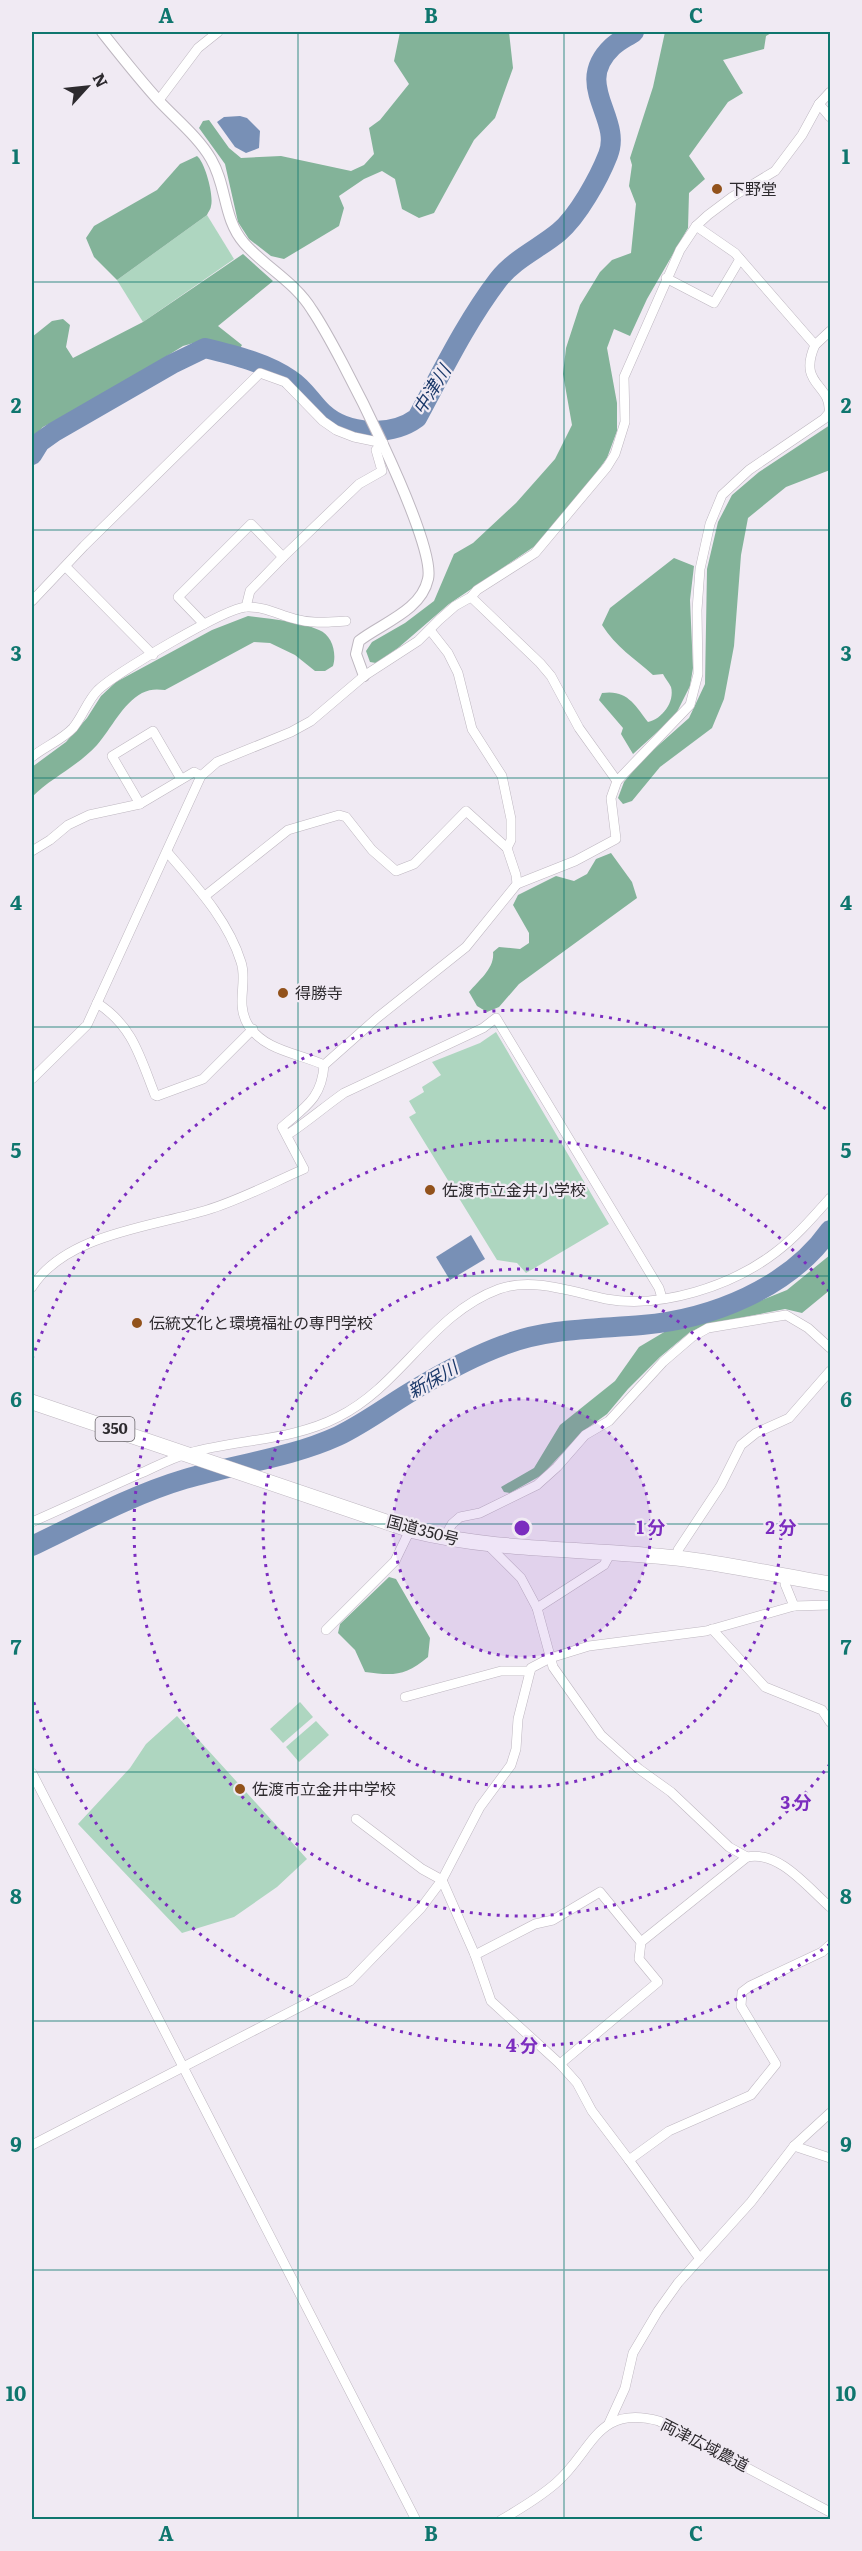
<svg xmlns="http://www.w3.org/2000/svg" width="862" height="2551" viewBox="0 0 862 2551" font-family="Literata,'Noto Sans JP',serif">
  <rect width="100%" height="100%" fill="#f0eaf3"/>
  <g fill="#aed6c0">
    <path d="M207,215l27,44 -91,63 -26,-42z"/>
    <path d="M496,1032l113,192 -83,49 -9,-10 -20,-3 -88,-143 7,-4 -7,-12 15,-9 -2,-5 19,-12 -9,-13 48,-19z"/>
    <path d="M300,1702l13,15 -30,26 -13,-14z"/>
    <path d="M177,1716l130,143 -30,28 -43,30 -52,16 -104,-109 52,-56 16,-24z"/>
    <path d="M316,1721l13,14 -30,27 -13,-15z"/>
  </g>
  <g fill="#83b399">
    <path d="M400,32h109l4,36 -18,50 -21,22 -40,73 -15,5 -17,-9 -7,-30 -13,-8 -18,8 -25,17 5,12 -5,18 -55,33 -13,-3 -22,-17 -11,-17 -13,-58 -26,-36 4,-7 6,-1 20,28 12,10 40,-2 70,15 13,-6 10,-11 -5,-26 11,-8 29,-36 -15,-23z"/>
    <path d="M665,32h108l-7,4 -2,13 -41,11 20,33 -15,9 -39,54 16,23 -16,14 -1,35 -41,71 -17,37 -16,-7 -7,19 10,55v28l-10,27 -13,18 -56,68 -89,60 -51,44 -22,15 -6,-1 -4,-11 6,-9 33,-19 29,-22 20,-47 19,-11 43,-40 39,-44 17,-34 -9,-51 3,-26 14,-43 20,-33 12,-12 19,-7 5,-49 -7,-18 3,-21 -2,-7 23,-71z"/>
    <path d="M197,156c8,6 17,40 14,50 0,3 -3,6 -4,9l-90,65 -23,-23 -8,-19 8,-12 63,-36 23,-26z"/>
    <path d="M243,254l30,27 -55,45 24,19 -4,7 -34,-12 -21,6 -82,51 -58,30 -11,11v-101l20,-16 11,-2 7,6 -4,22 7,11 70,-36z"/>
    <path d="M830,425v45l-44,17 -38,31 -7,37 -7,91 -10,53 -12,29 -52,39 -28,34 -9,3 -5,-6 6,-16 19,-23 46,-41 16,-34 2,-115 11,-47 14,-27 27,-23z"/>
    <path d="M674,558l20,8 -4,34 3,68 -3,18 -15,30 -42,38 -12,-20 2,-6 -24,-28 3,-7c25,-4 33,12 46,29 14,-3 27,-20 23,-35 -2,-4 -6,-9 -8,-13l-10,1c-19,-17 -37,-28 -51,-50l8,-17z"/>
    <path d="M248,616c21,3 52,5 71,14 13,5 18,23 14,36l-8,5h-10l-20,-16 -25,-12 -16,-1 -89,48c-9,-1 -15,-1 -23,3 -20,11 -30,35 -45,52 -19,21 -45,32 -65,52v-30l34,-25 21,-24 14,-22 15,-14 96,-52z"/>
    <path d="M611,853l21,29 5,16 -118,86 -20,23 -12,5 -10,-6 -8,-14c10,-12 26,-24 24,-40l6,-5 21,2 9,-6v-10l-16,-28 5,-10 38,-19 18,5 13,-7 9,-15z"/>
    <path d="M830,1255v35l-28,23 -17,-4 -76,15 -19,8 -30,25 -32,32 -21,25 -25,18 -40,43 -32,18 -6,-1 -3,-5 33,-19 26,-43 55,-44 24,-34 32,-19 81,-24 35,-14z"/>
    <path d="M389,1577l7,2 34,59 -2,19c-23,19 -34,19 -63,15l-10,-22 -17,-17 2,-9z"/>
  </g>
  <g fill="#7890b6">
    <path d="M240,116l7,2 13,13 -1,17 -13,5 -11,-6 -18,-25 7,-5z"/>
    <path d="M471,1235l14,24 -35,21 -14,-23z"/>
  </g>
  <g fill="none" stroke-linecap="round" stroke-linejoin="round">
    <g stroke="#7890b6" stroke-width="20">
      <path d="M32,455l8,-13 14,-10 118,-68 33,-16c29,7 62,15 86,32 13,8 21,23 32,33 24,22 68,24 94,5 25,-46 49,-96 81,-138 16,-21 42,-32 61,-48 19,-16 40,-54 49,-77 15,-37 -36,-70 4,-108 6,-6 15,-10 22,-15"/>
      <path d="M32,1546c48,-23 102,-52 153,-67 50,-15 105,-21 153,-43 29,-14 53,-33 81,-49 27,-16 55,-31 85,-42 43,-17 93,-16 138,-20 70,-6 147,-37 188,-95"/>
    </g>
    <g stroke="#beb7c0" stroke-width="10">
      <g id="minor">
        <path d="M159,100l39,-52 20,-16"/>
        <path d="M819,104l11,13"/>
        <path d="M666,278l48,25 26,-44"/>
        <path d="M815,345l15,-14"/>
        <path d="M66,567l87,88"/>
        <path d="M471,597l69,66 11,13 28,52 38,53 -6,17 5,41 -41,22 -58,23"/>
        <path d="M32,601l52,-55 176,-173 25,9 38,39 13,9 18,7 29,6"/>
        <path d="M246,607l4,-16 33,-34 76,-73 23,-13 -6,-21 7,-7"/>
        <path d="M204,624l-26,-27 73,-73 32,33"/>
        <path d="M32,757c12,-10 30,-17 41,-29 10,-12 14,-27 25,-38 18,-17 127,-82 148,-83 18,-1 33,8 49,12 17,5 34,3 51,2"/>
        <path d="M617,781l73,-76 8,-31 -1,-64 3,-41 10,-45 12,-29 27,-25 75,-51 5,-6c3,-30 -32,-27 -14,-68l-80,-92 -39,-27"/>
        <path d="M140,804l-28,-48 41,-25 28,48"/>
        <path d="M32,851l18,-11 18,-15 21,-10 51,-11 54,-32 7,4"/>
        <path d="M168,853c28,33 60,67 73,109 7,20 -6,41 7,63 17,26 50,28 76,40"/>
        <path d="M205,896l83,-66 51,-15 7,2 26,33 24,21 18,-7 52,-53 41,37"/>
        <path d="M97,1003c36,23 43,54 58,92l2,1 46,-17 50,-50"/>
        <path d="M32,1079l55,-54 114,-249 16,-14 74,-30 20,-11 53,-45 54,-35 21,-21 16,-14 16,-9 6,-7 58,-37 72,-86 8,-13 10,-32 -1,-45 56,-127 16,-24 12,-11 24,-18 43,-26 27,-36 17,-31 11,-12"/>
        <path d="M287,1135c20,-13 37,-28 57,-42l139,-65 13,-10 163,270 3,10"/>
        <path d="M32,1287c34,-53 119,-60 175,-77 33,-10 65,-27 97,-41l-22,-42c23,-20 40,-29 42,-62l53,-47 89,-71 51,-63 -1,-9 -9,-27 4,-8v-21l-9,-43 -30,-47 -14,-56 -10,-20 -18,-23"/>
        <path d="M32,1522c35,-16 71,-32 107,-48 16,-7 33,-16 50,-21 49,-14 103,-12 149,-36 64,-32 93,-103 161,-128 34,-12 73,3 107,10 55,10 126,-13 170,-47 20,-15 38,-36 54,-54"/>
        <path d="M444,1538l8,-14 8,-7 20,-4 57,-28 20,-18 28,-32 24,-14 54,-59 29,-25 16,-9 78,-13 22,13 22,20"/>
        <path d="M488,1545l33,33 16,30 16,59 48,68 38,34 32,23 58,55 18,10c32,-7 61,31 83,50"/>
        <path d="M676,1558l2,-8 43,-65 20,-40 15,-12 33,-15 41,-47"/>
        <path d="M785,1584l9,22"/>
        <path d="M537,1608l67,-43 6,-11"/>
        <path d="M712,1629l53,58 57,23 8,12"/>
        <path d="M326,1630l69,-69 15,-31"/>
        <path d="M405,1697l96,-26h29"/>
        <path d="M32,1773l384,747"/>
        <path d="M356,1819l66,50 20,11 33,75 16,46 69,63 17,19 15,28 37,49"/>
        <path d="M641,1942l106,-85"/>
        <path d="M475,1955l60,-31 18,-4 47,-28 41,50 -2,17 19,23 -98,82"/>
        <path d="M32,2145l318,-164 71,-73 21,-28 38,-73 31,-42 5,-16 2,-30 13,-51 19,-10 39,-12 117,-15 88,-25 36,-1"/>
        <path d="M794,2146l36,12"/>
        <path d="M700,2259l-71,-99 40,-29 82,-36 25,-31 -35,-58 1,-14 8,-6 72,-34 8,-7"/>
        <path d="M609,2423l16,-35 8,-35 25,-42 20,-28 73,-81 43,-56 36,-33"/>
        <path d="M501,2520c19,-11 39,-23 55,-37 37,-32 40,-79 103,-62l171,91"/>
      </g>
    </g>
    <g stroke="#beb7c0" stroke-width="12">
      <path id="tertiary" d="M102,32c19,24 37,47 58,70 17,18 39,36 51,57 16,27 12,60 33,84 21,24 51,39 68,67 26,38 125,232 116,269 -7,32 -46,44 -69,62l-3,13 8,22"/>
    </g>
    <g stroke="#beb7c0" stroke-width="16">
      <path id="trunk" d="M32,1402l378,128c88,22 178,18 267,28 52,6 103,18 153,26"/>
    </g>
    <use href="#minor" stroke="#fff" stroke-width="9"/>
    <use href="#tertiary" stroke="#fff" stroke-width="10"/>
    <use href="#trunk" stroke="#fff" stroke-width="15"/>
  </g>
  <path fill="none" stroke="#0f766e" stroke-width="1.5" stroke-opacity="0.55" d="M298,32v2488M564,32v2488M32,282h798M32,530h798M32,778h798M32,1027h798M32,1276h798M32,1524h798M32,1772h798M32,2021h798M32,2270h798"/>
  <circle cx="522" cy="1528" r="129" fill="#7b2cbf" fill-opacity=".12"/>
  <g fill="none" stroke="#7b2cbf" stroke-width="3" stroke-dasharray="3 6">
    <circle cx="522" cy="1528" r="129"/>
    <circle cx="522" cy="1528" r="259"/>
    <path d="M830 1764A388 388 0 1 1 830 1292"/>
    <path d="M830 1944A518 518 0 0 1 32 1697M32 1359A518 518 0 0 1 830 1112"/>
  </g>
  <g fill="#92521b" stroke="#f0eaf3" stroke-width="2">
    <circle cx="717" cy="189" r="6"/>
    <circle cx="283" cy="993" r="6"/>
    <circle cx="430" cy="1190" r="6"/>
    <circle cx="137" cy="1323" r="6"/>
    <circle cx="240" cy="1789" r="6"/>
  </g>
  <g text-anchor="middle" stroke-width="4.5" stroke-linejoin="round" paint-order="stroke">
    <rect fill="#f0eaf3" stroke="#686469" stroke-width="1.5" x="95.5" y="1417" width="39" height="24" rx="4.5"/>
    <g font-size="15" font-weight="bold" fill="#2d2a2e">
      <text x="115" y="1434">350</text>
    </g>
    <g font-size="16" fill="#2d2a2e" stroke="#f0eaf3" text-anchor="start">
      <text x="729" y="195">下野堂</text>
      <text x="295" y="999">得勝寺</text>
      <text x="442" y="1196">佐渡市立金井小学校</text>
      <text x="149" y="1329">伝統文化と環境福祉の専門学校</text>
      <text x="252" y="1795">佐渡市立金井中学校</text>
    </g>
    <g font-size="16" fill="#2d2a2e" stroke="#f0eaf3">
      <text transform="translate(423 1530) rotate(15)" y="6">国道350号</text>
      <text transform="translate(705 2445) rotate(27)" y="6">両津広域農道</text>
    </g>
    <g font-size="18" font-style="italic" fill="#1a3869" stroke="#f0eaf3">
      <text transform="translate(432 390) rotate(-58)" y="6">中津川</text>
      <text transform="translate(433 1380) rotate(-30)" y="6">新保川</text>
    </g>
  </g>
  <circle cx="522" cy="1528" r="9" fill="#7b2cbf" stroke="#f0eaf3" stroke-width="3"/>
  <g font-size="18" text-anchor="middle" font-weight="bold" fill="#7b2cbf" stroke="#f0eaf3" stroke-width="4.5" stroke-linejoin="round" paint-order="stroke">
    <text x="651" y="1534">1 分</text>
    <text x="781" y="1534">2 分</text>
    <text x="796" y="1809">3 分</text>
    <text x="522" y="2052">4 分</text>
  </g>
  <rect width="862" height="2551" fill="none" stroke="#f0eaf3" stroke-width="66"/>
  <g transform="translate(87 87) rotate(63)" stroke="#f0eaf3" stroke-width="4.5" paint-order="stroke">
  <path d="M0-4.5L10 22L0 15L-10 22Z" fill="#2d2a2e"/>
  <text y="-9" font-size="16" font-weight="bold" text-anchor="middle" fill="#2d2a2e">N</text>
  </g>
  <rect x="33" y="33" width="796" height="2485" fill="none" stroke="#0f766e" stroke-width="2"/>
  <g font-size="20" text-anchor="middle" font-weight="bold" fill="#0f766e">
    <text x="166" y="23">A</text>
    <text x="431" y="23">B</text>
    <text x="696" y="23">C</text>
    <text x="16" y="164">1</text>
    <text x="846" y="164">1</text>
    <text x="16" y="413">2</text>
    <text x="846" y="413">2</text>
    <text x="16" y="661">3</text>
    <text x="846" y="661">3</text>
    <text x="16" y="910">4</text>
    <text x="846" y="910">4</text>
    <text x="16" y="1158">5</text>
    <text x="846" y="1158">5</text>
    <text x="16" y="1407">6</text>
    <text x="846" y="1407">6</text>
    <text x="16" y="1655">7</text>
    <text x="846" y="1655">7</text>
    <text x="16" y="1904">8</text>
    <text x="846" y="1904">8</text>
    <text x="16" y="2152">9</text>
    <text x="846" y="2152">9</text>
    <text x="16" y="2401">10</text>
    <text x="846" y="2401">10</text>
    <text x="166" y="2541">A</text>
    <text x="431" y="2541">B</text>
    <text x="696" y="2541">C</text>
  </g>
</svg>
